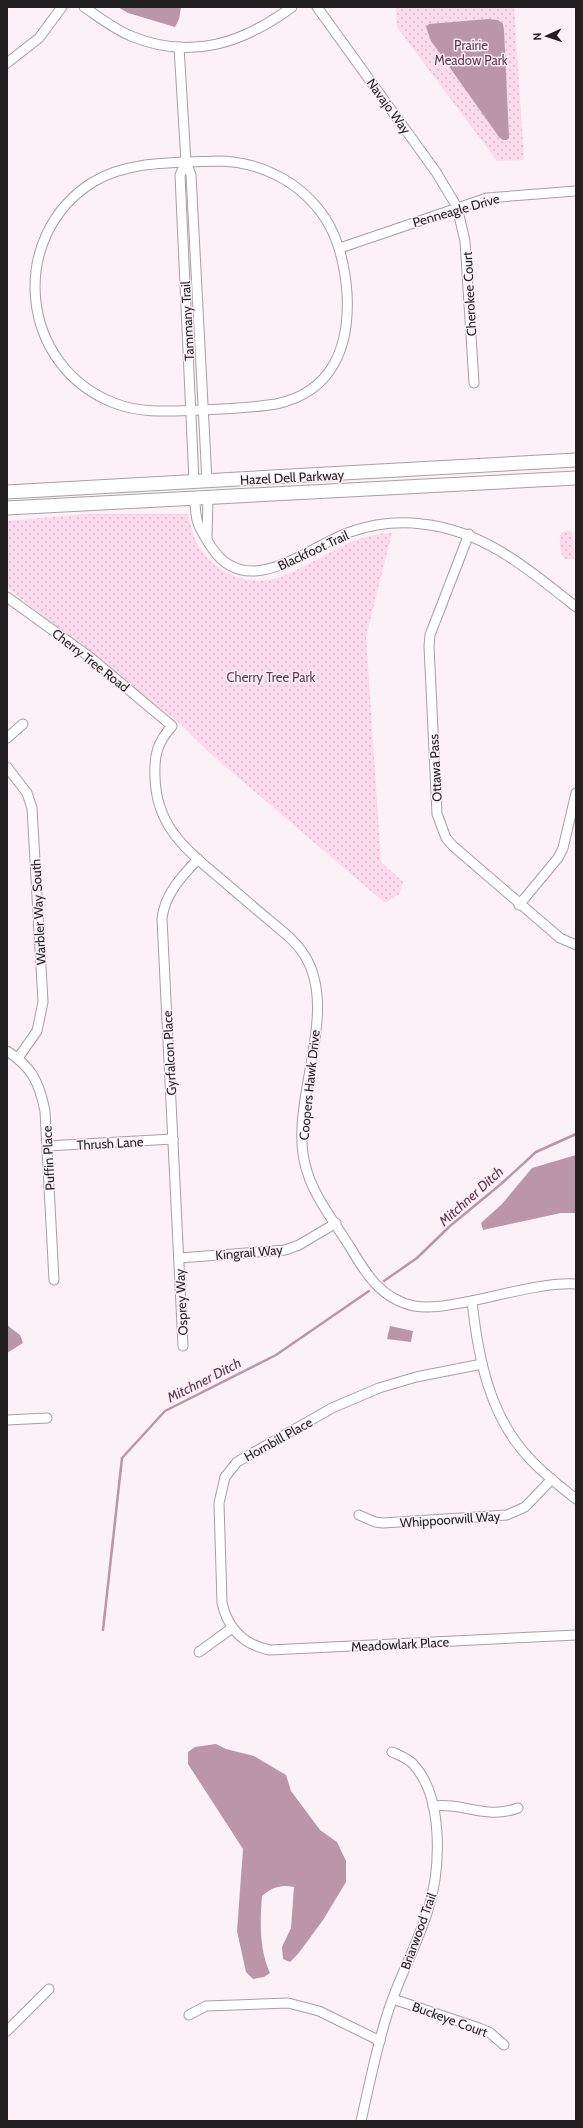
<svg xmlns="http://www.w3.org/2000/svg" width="583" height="2128" viewBox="0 0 583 2128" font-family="Cabin,sans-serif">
  <defs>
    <pattern id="park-dots" width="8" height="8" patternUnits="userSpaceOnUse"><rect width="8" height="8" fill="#fbdaeb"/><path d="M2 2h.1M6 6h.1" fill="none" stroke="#d7bbc9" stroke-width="1.8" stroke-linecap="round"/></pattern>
  </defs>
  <rect width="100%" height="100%" fill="#fbf1f6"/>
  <g fill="url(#park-dots)">
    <path d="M396,7h118l10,153 -27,1 -100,-134z"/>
    <path d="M87,514h101c2,9 4,18 7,26 15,31 52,49 85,37 39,-14 69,-43 112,-44l-26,104 15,225 22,20 -4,12 -14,9 -173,-148 -39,-38 -33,-22 -133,-108v-66z"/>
    <path d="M565,531h6l2,4 1,24h-9c-6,-6 -6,-18 -4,-26z"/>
  </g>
  <g fill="#ba96a8">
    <path d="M118,7h63l-2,12 -4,8 -47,-14z"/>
    <path d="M488,19l10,1 5,4 1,6 5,108 -2,2h-4l-4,-3 -68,-96 -5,-14 3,-3z"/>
    <path d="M576,1155v58h-15l-78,17 -2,-7 21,-19 30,-36z"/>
    <path d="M7,1325l13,10 3,8 -16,10z"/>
    <path d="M390,1326l23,5 -2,11 -24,-3z"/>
    <path d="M216,1744l10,5 28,7 32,19 5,16 29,39 17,12 9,19v21l-23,38 -25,34 -8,8 -7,-3 -1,-12 9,-19 3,-41c-13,-3 -22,0 -32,9 -2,26 -3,53 8,77l-6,4 -11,2 -7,-7 -9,-41 6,-82 -55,-85v-12l7,-5z"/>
  </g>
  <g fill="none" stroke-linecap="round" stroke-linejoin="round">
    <g stroke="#ba96a8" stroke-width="2.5">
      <path d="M384,1281l33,-23 33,-32 51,-42 35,-32 40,-18"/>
      <path d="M103,1630l19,-172 43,-47 111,-56 93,-64"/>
    </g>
    <g stroke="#a89fa4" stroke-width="11">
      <g id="minor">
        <path d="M84,7c15,10 30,22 47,29 60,25 112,7 161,-29"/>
        <path d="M317,7l119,165 21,35 8,34 9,142"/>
        <path d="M179,47l7,115 5,13 16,306"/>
        <path d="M7,63l32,-25 23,-31"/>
        <path d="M217,161c43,0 84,21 108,57 15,23 20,49 22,75 3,53 -14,99 -71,111 -25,4 -51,5 -76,6 -29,1 -58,4 -86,-7 -95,-37 -107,-167 -21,-221 37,-22 82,-19 124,-21z"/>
        <path d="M186,162l-6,13 14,307"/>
        <path d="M340,248l147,-50 89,-7"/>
        <path d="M195,498c0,25 4,30 17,50 36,54 97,-2 138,-16 23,-8 48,-11 72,-8 61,6 108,46 154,83"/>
        <path d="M469,534l-39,101 -1,11 8,168 9,24 7,8 107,92 16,7"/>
        <path d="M207,538l1,-40"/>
        <path d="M7,597l84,61 81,68c-15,17 -18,29 -17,51 1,47 28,70 61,98 18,15 35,30 53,45 13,11 27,21 36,36 35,58 -16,145 0,208 7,31 29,57 45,83 16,27 31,52 64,59 18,3 35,-1 52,-4 31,-6 79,-20 110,-18"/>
        <path d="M7,738l16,-14"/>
        <path d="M7,767l20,26 5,15 11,194 -6,29 -19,27"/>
        <path d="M519,905l39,-47 5,-10 13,-55"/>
        <path d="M7,1051c25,16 32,31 38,60l9,169"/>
        <path d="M47,1146l126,-7"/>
        <path d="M179,1258l106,-8 14,-5 37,-22"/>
        <path d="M472,1301c6,57 18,118 60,160 13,14 29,26 44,38"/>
        <path d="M183,1346l-21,-427c2,-24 20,-43 36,-60"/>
        <path d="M482,1364l-66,13 -37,11 -47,20 -95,54 -12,15 -6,26 3,100c6,26 22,42 48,47l306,-15"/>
        <path d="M7,1420l40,-2"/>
        <path d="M359,1515l16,7 8,1 124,-8 18,-8 27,-28"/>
        <path d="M199,1652l33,-24"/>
        <path d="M433,1806c31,-4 52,14 85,2"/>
        <path d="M393,1999l86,29 10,4 15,13"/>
        <path d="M189,2015l17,-9 82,-3 31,8 61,30"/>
        <path d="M7,2031l42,-42"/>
        <path d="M361,2121c8,-35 15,-71 26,-106 11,-36 30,-69 41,-105 13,-41 16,-113 -15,-146 -6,-6 -14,-9 -21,-12"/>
      </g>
    </g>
    <g stroke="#a89fa4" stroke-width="15">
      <g id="secondary">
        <path d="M7,492l569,-32"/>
        <path d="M7,508l569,-30"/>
      </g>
    </g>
    <use href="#minor" stroke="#fff" stroke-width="9"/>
    <use href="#secondary" stroke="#fff" stroke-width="13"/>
  </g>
  <g text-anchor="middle" stroke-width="3" stroke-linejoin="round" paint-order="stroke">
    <g font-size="13" fill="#693854" stroke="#fbf1f6">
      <text x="471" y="50">Prairie<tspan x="471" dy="15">Meadow Park</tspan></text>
      <text x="271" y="682">Cherry Tree Park</text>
    </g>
    <g font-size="13" fill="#221f20" stroke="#fbf1f6">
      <text transform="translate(389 106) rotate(54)" y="5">Navajo Way</text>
      <text transform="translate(456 210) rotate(-16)" y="5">Penneagle Drive</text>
      <text transform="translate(469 294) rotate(-93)" y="5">Cherokee Court</text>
      <text transform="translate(187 321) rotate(-93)" y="5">Tammany Trail</text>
      <text transform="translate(292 477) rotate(-3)" y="5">Hazel Dell Parkway</text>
      <text transform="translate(313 550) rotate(-25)" y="5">Blackfoot Trail</text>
      <text transform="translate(91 660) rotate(38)" y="5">Cherry Tree Road</text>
      <text transform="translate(435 768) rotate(-93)" y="5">Ottawa Pass</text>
      <text transform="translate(38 912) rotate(-93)" y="5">Warbler Way South</text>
      <text transform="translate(169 1053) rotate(-93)" y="5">Gyrfalcon Place</text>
      <text transform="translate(309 1085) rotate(-84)" y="5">Coopers Hawk Drive</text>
      <text transform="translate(110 1143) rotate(-3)" y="5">Thrush Lane</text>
      <text transform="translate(48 1158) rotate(-93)" y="5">Puffin Place</text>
      <text transform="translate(249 1252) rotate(-5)" y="5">Kingrail Way</text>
      <text transform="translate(181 1302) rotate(-93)" y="5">Osprey Way</text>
      <text transform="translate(278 1439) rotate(-29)" y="5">Hornbill Place</text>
      <text transform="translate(450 1519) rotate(-4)" y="5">Whippoorwill Way</text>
      <text transform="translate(400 1644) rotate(-3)" y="5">Meadowlark Place</text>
      <text transform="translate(418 1931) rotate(-70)" y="5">Briarwood Trail</text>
      <text transform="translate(450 2019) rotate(20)" y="5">Buckeye Court</text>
    </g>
    <g font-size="14" font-style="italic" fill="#683652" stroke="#fbf1f6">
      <text transform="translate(471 1196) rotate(-42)" y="5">Mitchner Ditch</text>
      <text transform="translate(204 1380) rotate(-27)" y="5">Mitchner Ditch</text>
    </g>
  </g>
  <rect width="583" height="2128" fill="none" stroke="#221f20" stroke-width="16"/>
  <g transform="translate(547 36) rotate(267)" stroke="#fbf1f6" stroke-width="3" paint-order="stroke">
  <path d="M0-3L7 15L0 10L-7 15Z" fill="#221f20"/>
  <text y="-6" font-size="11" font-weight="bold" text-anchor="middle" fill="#221f20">N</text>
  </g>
</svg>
